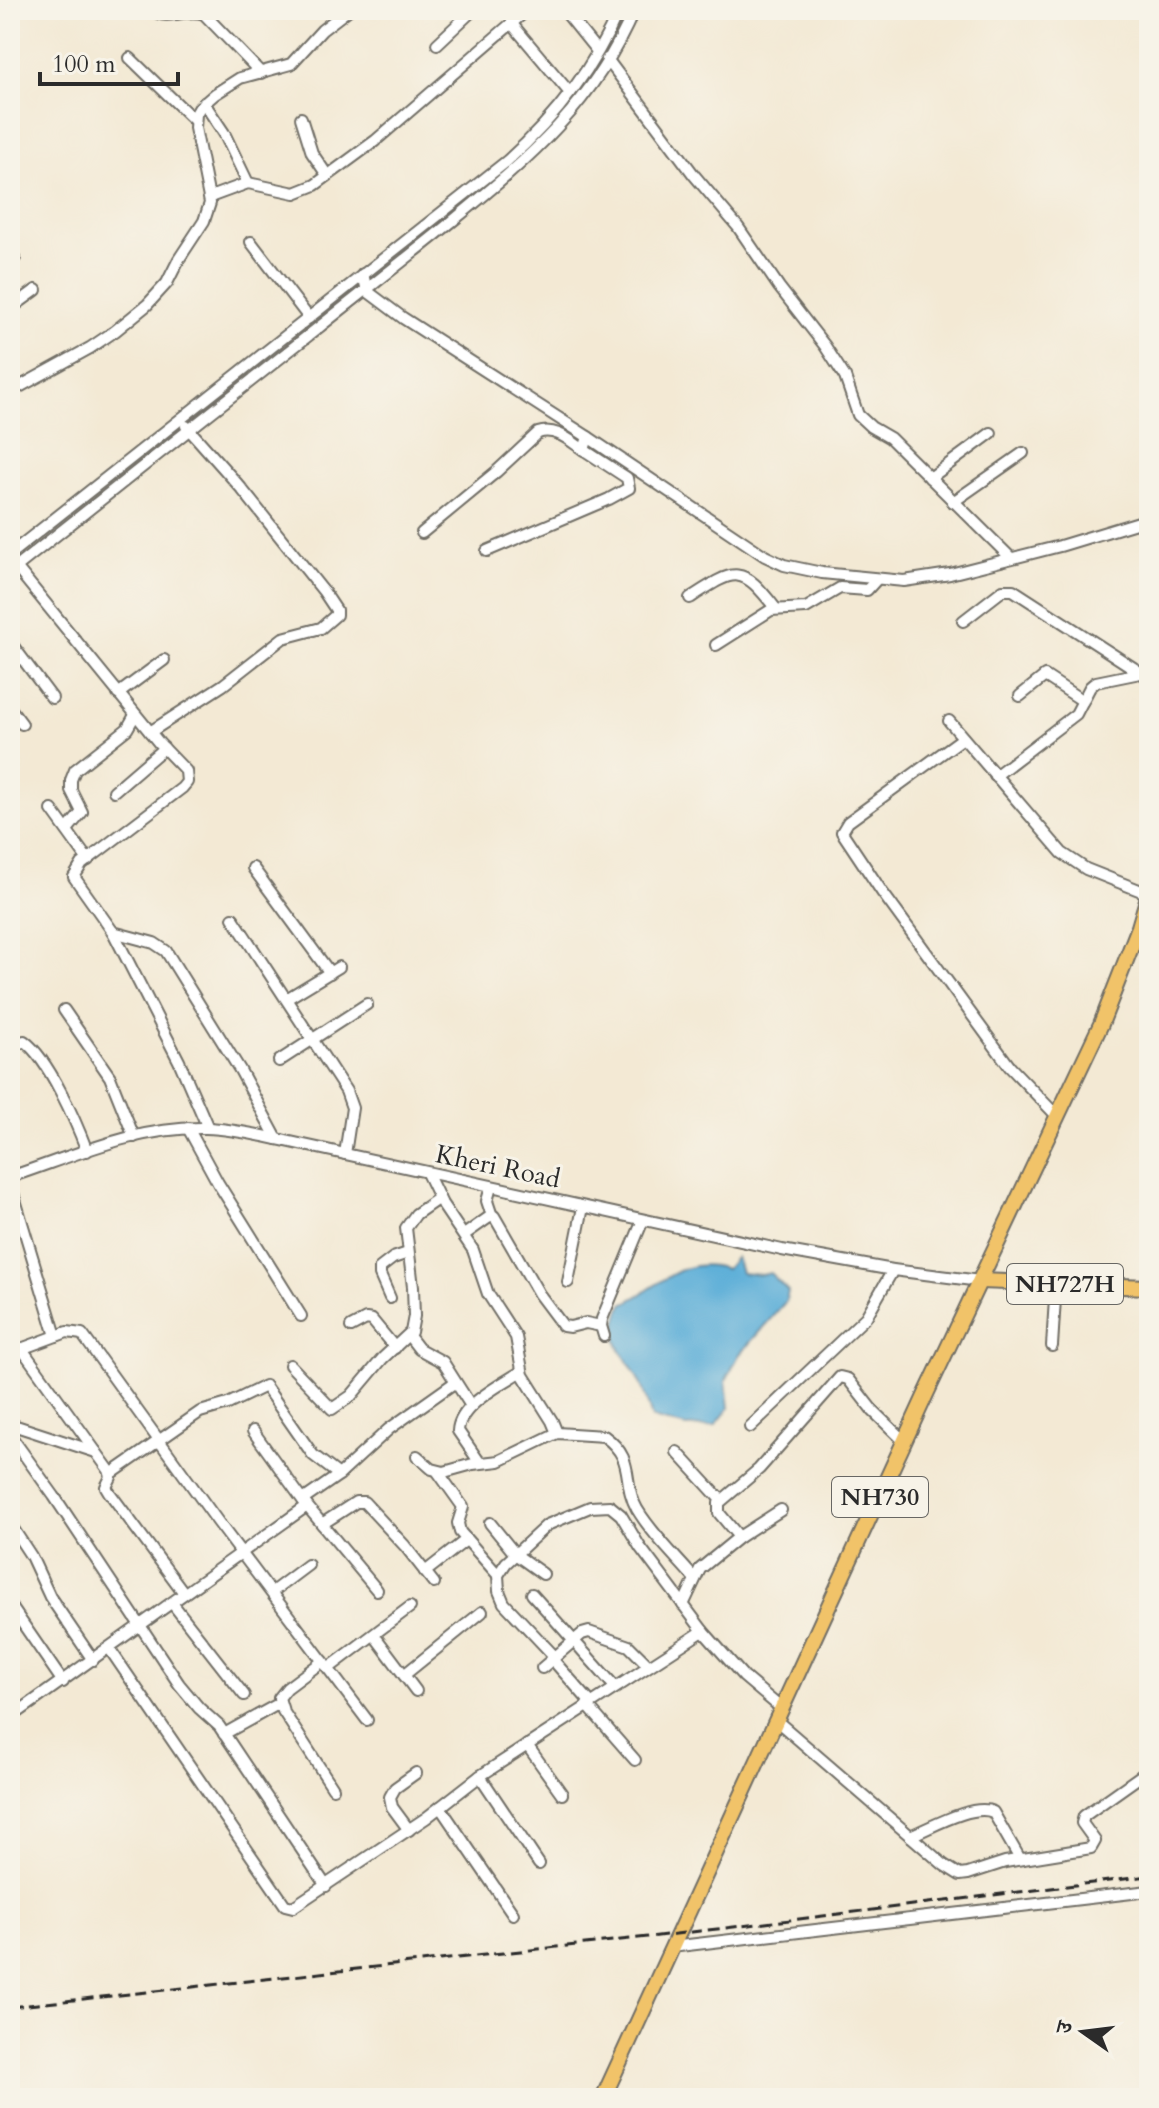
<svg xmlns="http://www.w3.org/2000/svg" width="1159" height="2108" viewBox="0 0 1159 2108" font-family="Cardo,'Noto Serif Devanagari',serif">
  <rect width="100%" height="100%" fill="#f7f3e8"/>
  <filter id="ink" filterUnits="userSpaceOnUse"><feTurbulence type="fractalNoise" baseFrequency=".0125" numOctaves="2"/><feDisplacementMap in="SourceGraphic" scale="16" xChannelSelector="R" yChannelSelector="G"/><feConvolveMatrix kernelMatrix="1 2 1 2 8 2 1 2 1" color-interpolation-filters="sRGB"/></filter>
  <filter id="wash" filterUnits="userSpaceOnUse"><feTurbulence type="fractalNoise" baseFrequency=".006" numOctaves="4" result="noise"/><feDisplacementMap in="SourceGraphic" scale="32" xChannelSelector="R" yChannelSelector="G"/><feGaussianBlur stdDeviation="1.8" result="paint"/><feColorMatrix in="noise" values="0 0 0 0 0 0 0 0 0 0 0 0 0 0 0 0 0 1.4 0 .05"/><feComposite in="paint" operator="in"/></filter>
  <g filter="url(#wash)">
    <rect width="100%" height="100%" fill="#f3e9d4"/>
    <path fill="#5dafd8" stroke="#446d82" stroke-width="2" d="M736,1257l5,16 21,2 8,-2 18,18 -2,10 -47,54 -13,25 3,28 -14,18 -29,1 -34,-9c-4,-12 -7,-26 -13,-37 -17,-35 -33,-34 -16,-77 37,-16 58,-50 103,-35z"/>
  </g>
  <g filter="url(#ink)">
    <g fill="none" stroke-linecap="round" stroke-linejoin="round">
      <g stroke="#716e66" stroke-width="14">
        <g id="minor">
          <path d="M152,10c17,12 34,-3 52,4l57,59"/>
          <path d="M564,10l33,41"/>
          <path d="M512,24l58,69"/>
          <path d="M437,44l36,-34"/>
          <path d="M130,58l64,62"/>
          <path d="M607,59l87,116 44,52 41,60 46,59 20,31 13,38 13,12 19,11 121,120"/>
          <path d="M204,103l20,30 24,50"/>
          <path d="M301,118l11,35 15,22"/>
          <path d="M210,197l38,-14 47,10 20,-8 60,-44 152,-131"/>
          <path d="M251,242l58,76"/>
          <path d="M10,262l5,-4"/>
          <path d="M363,274l4,17 36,27 185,119 177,119 19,9 38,8 82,8 46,-7 110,-28 89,-27"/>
          <path d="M10,309l26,-19"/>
          <path d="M10,392l80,-44 25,-17 32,-26 20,-22 12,-24 25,-38 6,-18 -15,-75 1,-14 4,-7 15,-13 25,-16 51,-14 31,-34 26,-20"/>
          <path d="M930,478l61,-45"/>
          <path d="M953,502l70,-49"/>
          <path d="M422,533l74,-61 42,-39c18,-6 32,8 46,17"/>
          <path d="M487,551l122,-52 20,-11 -2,-10 -43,-28 4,-13"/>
          <path d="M10,554l497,-393c47,-42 87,-93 112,-151"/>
          <path d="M16,567l143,176 27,28 1,11 -5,6 -100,76 -8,13 39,55 66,129 29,67"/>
          <path d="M10,572c103,-82 205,-163 308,-244 46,-37 92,-72 137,-109 75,-61 140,-117 179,-209"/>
          <path d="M690,598c46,-30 51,-34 86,11"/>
          <path d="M963,621l40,-31h10l136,88"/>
          <path d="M10,642l42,56"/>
          <path d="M716,645l55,-35 35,-2 34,-20 27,2 9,-10"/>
          <path d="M118,694l46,-34"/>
          <path d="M1020,696l25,-20 38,25"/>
          <path d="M10,708l12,16"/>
          <path d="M949,721l113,132 24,16 63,25"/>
          <path d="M150,732l73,-47 60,-47 38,-10 15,-13v-5l-12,-18 -83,-104 -55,-62"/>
          <path d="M963,738l-115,84 -6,10 40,60 128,175 48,50"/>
          <path d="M995,776l81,-62 14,-27 6,-5 44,-9"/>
          <path d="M114,791l50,-43"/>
          <path d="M52,810l36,50"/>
          <path d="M67,830l15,-18 -11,-22v-10l4,-10 52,-41 8,-14"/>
          <path d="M253,868l77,105"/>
          <path d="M233,918l113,173 6,17 -7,46"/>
          <path d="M113,932l41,11 12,8 74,119 37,69"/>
          <path d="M288,998l51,-31"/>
          <path d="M64,1010l46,67 24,60"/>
          <path d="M10,1048l14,-7c25,18 52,81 63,110"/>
          <path d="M279,1061l88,-57"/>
          <path d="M188,1128l30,55 83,133"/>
          <path d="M427,1173l15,31 31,46 15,44 28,43 7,38 29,46 5,12"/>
          <path d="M10,1177c63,-21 128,-51 196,-49 27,1 54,7 80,13l496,109 111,20 87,11"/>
          <path d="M10,1183l46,153"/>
          <path d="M491,1187l-4,14 5,15"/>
          <path d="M464,1235l24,-17 6,-2 45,78 24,32 7,1 16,-4 15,3"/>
          <path d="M568,1282l15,-75"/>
          <path d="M390,1298l-10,-23v-7l13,-10 15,-5"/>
          <path d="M351,1327l15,-8 6,1 23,28"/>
          <path d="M409,1336l10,13 24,13 28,44"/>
          <path d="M604,1336l-3,-10 1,-7 41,-99"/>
          <path d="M1052,1346l4,-63"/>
          <path d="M22,1349l87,121 2,7 -5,10 3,5 75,101"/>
          <path d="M10,1353l57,-21 15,2 136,188 149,198"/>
          <path d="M290,1365l42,44 19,-13 32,-38 28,-26 3,-16 -1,-29 -7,-59 10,-14 23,-16"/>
          <path d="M10,1424l86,28"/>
          <path d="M750,1427l116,-110 27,-47"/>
          <path d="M253,1431l54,75 70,84"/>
          <path d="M10,1435l44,61 125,188 20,24 20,18 107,160"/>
          <path d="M677,1452l44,48"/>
          <path d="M417,1456l15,13 12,3 29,-8 26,-3 58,-28 47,3c33,24 17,45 33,73 15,25 38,47 57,69"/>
          <path d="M480,1463l-22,-32c1,-26 44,-47 64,-60"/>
          <path d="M438,1472l25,35 -5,16 2,9 38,43"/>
          <path d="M111,1474l89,-62 28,-8 37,-18 48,69 26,20"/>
          <path d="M303,1500l36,-25 50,-46 65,-46"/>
          <path d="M490,1523l25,31 28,20"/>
          <path d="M10,1524l21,32 19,41 43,63"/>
          <path d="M322,1524l34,-22h8l41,44 29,37"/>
          <path d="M739,1537l-20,-24v-10l40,-34 81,-92 8,2 25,32 32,31"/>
          <path d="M425,1572l41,-32"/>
          <path d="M272,1592l36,-27"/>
          <path d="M532,1594l83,93"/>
          <path d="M172,1603l72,92"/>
          <path d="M10,1605l53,77"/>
          <path d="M683,1605l17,-36 39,-32 42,-27"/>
          <path d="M374,1635l42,56"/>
          <path d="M109,1648l176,257 8,2 133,-89 54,-42 223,-145"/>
          <path d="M555,1657l-51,-54 -5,-12 -1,-16 8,-12 41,-38 43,-18 20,-1 11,9 19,32 63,84 41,46 38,32"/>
          <path d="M552,1659l39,44"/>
          <path d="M323,1661l-36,27 -8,10 4,13 50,77"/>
          <path d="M329,1668l81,-61"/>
          <path d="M542,1668l40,-34 7,-2 40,14 19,19"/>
          <path d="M404,1675l78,-63"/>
          <path d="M587,1705l48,55"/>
          <path d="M10,1718l297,-212"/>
          <path d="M777,1721l167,144 16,10 8,-1 37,-12 86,-14 4,-7 -13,-18 2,-7 65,-46"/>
          <path d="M224,1734l56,-31"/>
          <path d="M527,1745l35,49"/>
          <path d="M480,1776l59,88"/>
          <path d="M440,1807l73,107"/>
          <path d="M409,1830l-17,-23 -2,-10 5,-9 21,-15"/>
          <path d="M910,1836c20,-8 63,-33 83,-24l27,47"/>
          <path d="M671,1947l478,-56"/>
        </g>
      </g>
      <g stroke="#716e66" stroke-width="18">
        <g id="highway">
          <path d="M980,1281l169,6"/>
          <path d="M603,2098l323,-704 175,-370 38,-97 10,-34"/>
        </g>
      </g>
      <use href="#minor" stroke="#fff" stroke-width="10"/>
      <use href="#highway" stroke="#f1c369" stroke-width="14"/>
      <path stroke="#2b2b2b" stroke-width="3" stroke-dasharray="12 6" stroke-linecap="butt" d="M10,2007l666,-73 473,-58"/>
    </g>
  </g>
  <g text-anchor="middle" stroke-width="6" stroke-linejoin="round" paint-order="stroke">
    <g fill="#f7f3e8" stroke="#686764" stroke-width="2">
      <rect x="1007" y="1264" width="116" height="40" rx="6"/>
      <rect x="832" y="1477" width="96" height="40" rx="6"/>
    </g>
    <g font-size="24" font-weight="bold" fill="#2b2b2b">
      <text x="1065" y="1292">NH727H</text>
      <text x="880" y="1505">NH730</text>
    </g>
    <g font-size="26" fill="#2b2b2b" stroke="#f7f3e8">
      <text transform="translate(498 1166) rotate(12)" y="9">Kheri Road</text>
    </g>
  </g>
  <rect width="1159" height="2108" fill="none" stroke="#f7f3e8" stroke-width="40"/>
  <g transform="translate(1083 2032) rotate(284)" stroke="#f7f3e8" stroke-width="6" paint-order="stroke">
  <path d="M0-6L14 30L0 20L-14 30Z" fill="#2b2b2b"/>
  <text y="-12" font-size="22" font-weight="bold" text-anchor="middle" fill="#2b2b2b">उ</text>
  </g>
  <path d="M40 72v12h138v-12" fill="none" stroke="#2b2b2b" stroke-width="4"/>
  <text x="52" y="72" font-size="24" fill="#2b2b2b" stroke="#f7f3e8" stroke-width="6" paint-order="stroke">100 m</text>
</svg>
